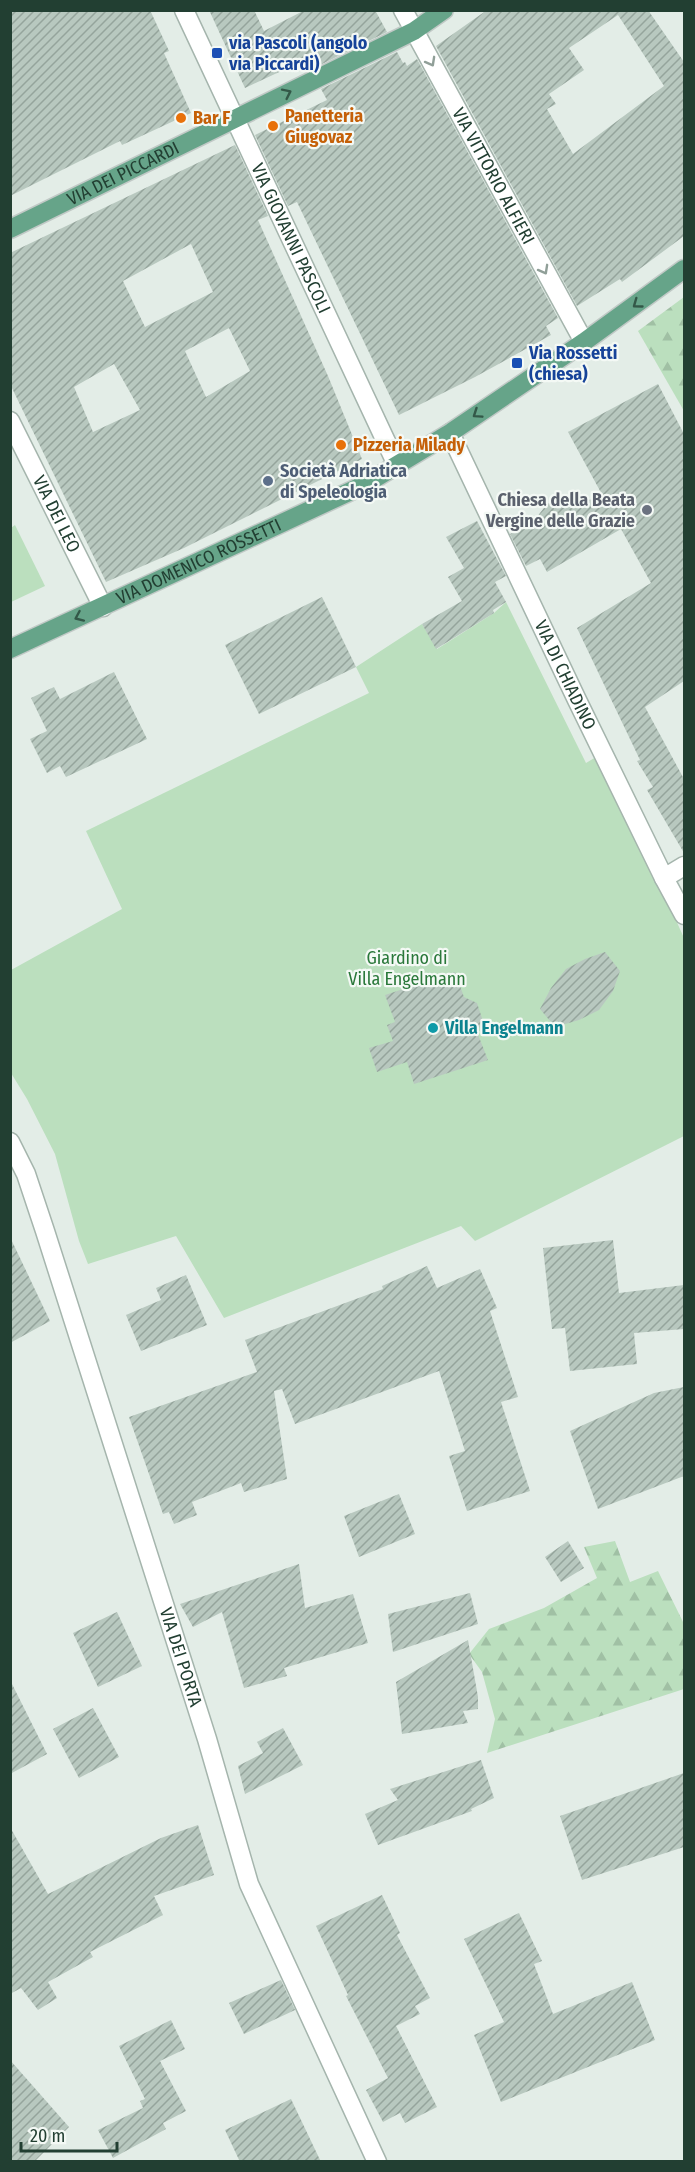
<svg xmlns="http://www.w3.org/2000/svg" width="695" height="2172" viewBox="0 0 695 2172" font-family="'Fira Sans Condensed',sans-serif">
  <defs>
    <pattern id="forest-firs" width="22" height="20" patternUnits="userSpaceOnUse" patternTransform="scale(1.5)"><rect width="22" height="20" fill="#bbdfbe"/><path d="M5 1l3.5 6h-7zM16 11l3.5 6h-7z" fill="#a0c0a4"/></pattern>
    <pattern id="building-hatch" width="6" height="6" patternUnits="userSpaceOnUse" patternTransform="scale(1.5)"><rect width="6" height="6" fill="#b8c8bf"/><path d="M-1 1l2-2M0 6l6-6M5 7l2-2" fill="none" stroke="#95a49c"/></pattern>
  </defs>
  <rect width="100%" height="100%" fill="#e3ede7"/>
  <g fill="url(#forest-firs)">
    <path d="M684,297v114l-46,-80z"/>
    <path d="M615,1541l15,41 28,-11 26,53v65l-197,64 8,-34 -13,-47 -13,-18 20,-25 55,-21 53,-30 -13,-31z"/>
  </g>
  <g fill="#bbdfbe">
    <path d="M15,525l30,61 -34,16v-74z"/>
    <path d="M506,602l80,161 15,-9 83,184v198l-209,105 -14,-15 -237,92 -48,-82 -88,28 -9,-23 -24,-87 -28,-55 -16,-26v-103l111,-61 -36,-78 283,-138 -13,-26 66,-43 15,25 57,-36z"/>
  </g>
  <g fill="url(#building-hatch)" fill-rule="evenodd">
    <path d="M10,10h140l19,41 -5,2 27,60 -69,32 -2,-4 -110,55z"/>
    <path d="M209,10h45l10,21 41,-21h70l12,22 -75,37 -5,-10 -62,29z"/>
    <path d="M487,10h161l36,52v174l-62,46 -2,-3 -43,27 -141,-260zM618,15l46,71 -91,68 -26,-45 9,-5 -7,-10 35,-24 -15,-22z"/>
    <path d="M397,52l6,11 2,-1 2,4 10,-7 141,259 -12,8 5,9 -76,42 -76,38 -102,-213 -9,4 -33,-71 72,-35 -6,-11z"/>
    <path d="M235,145l33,71 -10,4 70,156 34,83 -178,89 -78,34 -96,-198v-131zM191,244l22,48 -68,35 -22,-46zM229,328l21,43 -44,26 -21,-46zM114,364l26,46 -47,22 -19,-45z"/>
    <path d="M658,384l26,50v247l-39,26 39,72v74l-37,-63 6,-3 -16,-26 3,-1 -63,-132 74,-45 -30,-54 -74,43 -7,-13 -14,7 -16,-32 23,-12 14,-18 9,-5 49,1 -37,-68z"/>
    <path d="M477,521l29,55 -11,6 11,20 -13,8 1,3 -58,36 -14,-25 40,-23 -14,-24 16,-9 -18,-31z"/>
    <path d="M322,597l34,70 -97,47 -34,-69z"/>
    <path d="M114,672l33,67 -81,38 -6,-11 -13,7 -17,-34 17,-8 -16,-33 23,-11 6,12z"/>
    <path d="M605,952l15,19 -7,20 -14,19 -20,10 -24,7 -15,-18 11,-21 15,-19 19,-10z"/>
    <path d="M455,972l9,25 13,6 6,18 -6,11 11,28 -74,24 -7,-22 -30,10 -8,-24 24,-7 -6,-16 8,-3 -10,-27z"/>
    <path d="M10,1237l40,84 -40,22z"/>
    <path d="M613,1240l6,53 65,-8v44l-50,4 3,31 -67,7 -5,-43 -13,1 -9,-81z"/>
    <path d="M427,1266l10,22 43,-19 17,39 -7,3 28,86 -17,5 29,89 -63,20 -18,-55 16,-5 -26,-80 -144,53 -13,-35 -8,2 13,88 -43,13 -3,-9 -49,19 5,13 -23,9 -5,-12 -6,2 -34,-97 128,-45 -12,-32 138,-51 -1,-3z"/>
    <path d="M186,1275l21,50 -66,26 -15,-36 35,-15 -5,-12z"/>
    <path d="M684,1387v89l-86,33 -28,-78 84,-38z"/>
    <path d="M399,1494l16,40 -56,23 -15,-41z"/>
    <path d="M568,1541l16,27 -23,14 -16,-25z"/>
    <path d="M299,1564l6,44 48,-14 15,49 -84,25 3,8 -43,12 -22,-76 -29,15 -13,-23z"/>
    <path d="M470,1593l8,31 -85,28 -5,-38z"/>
    <path d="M117,1612l25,54 -44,21 -25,-54z"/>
    <path d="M468,1640l10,57v12l-15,2 5,12 -66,11 -6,-52z"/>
    <path d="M10,1680l37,74 -37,20z"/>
    <path d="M93,1708l26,49 -40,21 -26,-49z"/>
    <path d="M283,1728l20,37 -58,29 -7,-28 25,-13 -6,-11z"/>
    <path d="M481,1760l13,38 -23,11 1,2 -94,34 -13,-31 33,-14 -8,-11z"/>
    <path d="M684,1773v74l-102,33 -22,-64z"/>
    <path d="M198,1825l16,50 -60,21 9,19 -73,37 3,5 -45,25 9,16 -19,12 -17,-22 -11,6v-167l38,67 113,-56z"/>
    <path d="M382,1895l18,38 -3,2 33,63 -15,8 5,8 -24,12 41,81 -32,16 -5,-10 -17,9 -17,-32 22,-12 -42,-82 2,-1 -32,-69z"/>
    <path d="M519,1913l23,48 -8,3 19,50 79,-32 23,58 -154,62 -27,-67 30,-13 -40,-83z"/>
    <path d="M281,1980l14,30 -51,24 -15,-31z"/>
    <path d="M171,2020l14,29 -25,12 26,50 -23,12 3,6 -53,29 -15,-28 45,-22 -3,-7 5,-2 -26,-53z"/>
    <path d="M10,2060l59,67 -35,35h-24z"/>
    <path d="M291,2099l30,63h-81l-15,-32z"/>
  </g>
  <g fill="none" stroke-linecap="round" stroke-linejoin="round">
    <g stroke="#a5b5ad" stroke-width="21">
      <g id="minor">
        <path id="s1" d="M184,10l213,455"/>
        <path id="s2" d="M403,10l181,332"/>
        <path id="s3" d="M10,421l93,186"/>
        <path id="s4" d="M450,433l127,267 87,178 20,37"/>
        <path d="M664,878l20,-12"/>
        <path id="s5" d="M10,1142l16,32 19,57 162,508 42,145 128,278"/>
      </g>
    </g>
    <g stroke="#c1c9c6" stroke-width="21">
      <g id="major">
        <path id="s6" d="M10,229l404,-198 30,-21"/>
        <path id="s7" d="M10,649l354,-164 86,-52 134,-91 100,-73"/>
      </g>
    </g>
    <use href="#minor" stroke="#fff" stroke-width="18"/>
    <use href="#major" stroke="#66a489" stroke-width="18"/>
  </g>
  <defs><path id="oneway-chevron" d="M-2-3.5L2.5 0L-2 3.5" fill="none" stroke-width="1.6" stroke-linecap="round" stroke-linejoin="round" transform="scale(1.5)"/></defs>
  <g stroke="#909f98">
    <use href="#oneway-chevron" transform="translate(431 62) rotate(61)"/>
    <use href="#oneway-chevron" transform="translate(544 270) rotate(61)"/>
  </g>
  <g stroke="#335848">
    <use href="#oneway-chevron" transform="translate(287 93) rotate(-26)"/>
    <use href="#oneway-chevron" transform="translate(637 304) rotate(144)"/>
    <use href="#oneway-chevron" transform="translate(477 414) rotate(146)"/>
    <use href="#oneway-chevron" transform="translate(79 617) rotate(156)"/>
  </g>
  <g fill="#1a4fb4" stroke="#f4f9f5" stroke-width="2">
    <rect x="211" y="47" width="12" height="12" rx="3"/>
    <rect x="511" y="357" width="12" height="12" rx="3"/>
  </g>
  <g fill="#e8710a" stroke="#f4f9f5" stroke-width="2">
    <circle cx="181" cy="118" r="6"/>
    <circle cx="273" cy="126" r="6"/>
    <circle cx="341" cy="445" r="6"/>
  </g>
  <circle fill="#5c6f8a" stroke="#f4f9f5" stroke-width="2" cx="268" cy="481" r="6"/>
  <circle fill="#6b7280" stroke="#f4f9f5" stroke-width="2" cx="647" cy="510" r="6"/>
  <circle fill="#0f9aa8" stroke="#f4f9f5" stroke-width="2" cx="433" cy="1028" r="6"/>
  <g text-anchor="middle" stroke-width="4.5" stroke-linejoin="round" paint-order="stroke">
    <g font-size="18" font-weight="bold" fill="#164399" stroke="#f4f9f5" text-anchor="start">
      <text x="229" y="49">via Pascoli (angolo<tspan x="229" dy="21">via Piccardi)</tspan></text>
      <text x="529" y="359">Via Rossetti<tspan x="529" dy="21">(chiesa)</tspan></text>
    </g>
    <g font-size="18" font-weight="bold" fill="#c56008" stroke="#f4f9f5" text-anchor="start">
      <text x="285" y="122">Panetteria<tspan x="285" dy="21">Giugovaz</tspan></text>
      <text x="193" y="124">Bar F</text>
      <text x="353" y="451">Pizzeria Milady</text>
    </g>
    <g font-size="18" fill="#223f32" stroke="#f4f9f5">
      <text dy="6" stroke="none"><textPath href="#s6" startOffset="126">VIA DEI PICCARDI</textPath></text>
      <text dy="6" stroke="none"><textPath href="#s2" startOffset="189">VIA VITTORIO ALFIERI</textPath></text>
      <text dy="6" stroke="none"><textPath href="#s1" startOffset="252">VIA GIOVANNI PASCOLI</textPath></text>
      <text dy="6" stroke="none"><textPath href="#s3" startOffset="104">VIA DEI LEO</textPath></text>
      <text dy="6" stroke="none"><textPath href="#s7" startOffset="208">VIA DOMENICO ROSSETTI</textPath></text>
      <text dy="6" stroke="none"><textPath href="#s4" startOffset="268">VIA DI CHIADINO</textPath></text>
      <text dy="6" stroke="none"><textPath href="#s5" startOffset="543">VIA DEI PORTA</textPath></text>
    </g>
    <g font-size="18" font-weight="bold" fill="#4e5e75" stroke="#f4f9f5" text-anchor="start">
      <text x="280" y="477">Società Adriatica<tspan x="280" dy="21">di Speleologia</tspan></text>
    </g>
    <g font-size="18" font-weight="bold" fill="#5b616d" stroke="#f4f9f5" text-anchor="end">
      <text x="635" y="506">Chiesa della Beata<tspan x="635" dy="21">Vergine delle Grazie</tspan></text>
    </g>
    <g font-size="18" fill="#2a783a" stroke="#f4f9f5">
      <text x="407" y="964">Giardino di<tspan x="407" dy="21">Villa Engelmann</tspan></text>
    </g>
    <g font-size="18" font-weight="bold" fill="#0d838f" stroke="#f4f9f5" text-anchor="start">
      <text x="445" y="1034">Villa Engelmann</text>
    </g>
  </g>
  <rect width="695" height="2172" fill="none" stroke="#223f32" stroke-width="24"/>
  <path d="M21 2142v9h96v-9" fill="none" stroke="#223f32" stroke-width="3"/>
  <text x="30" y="2142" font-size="18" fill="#223f32" stroke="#f4f9f5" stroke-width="4.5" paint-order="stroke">20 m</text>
</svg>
